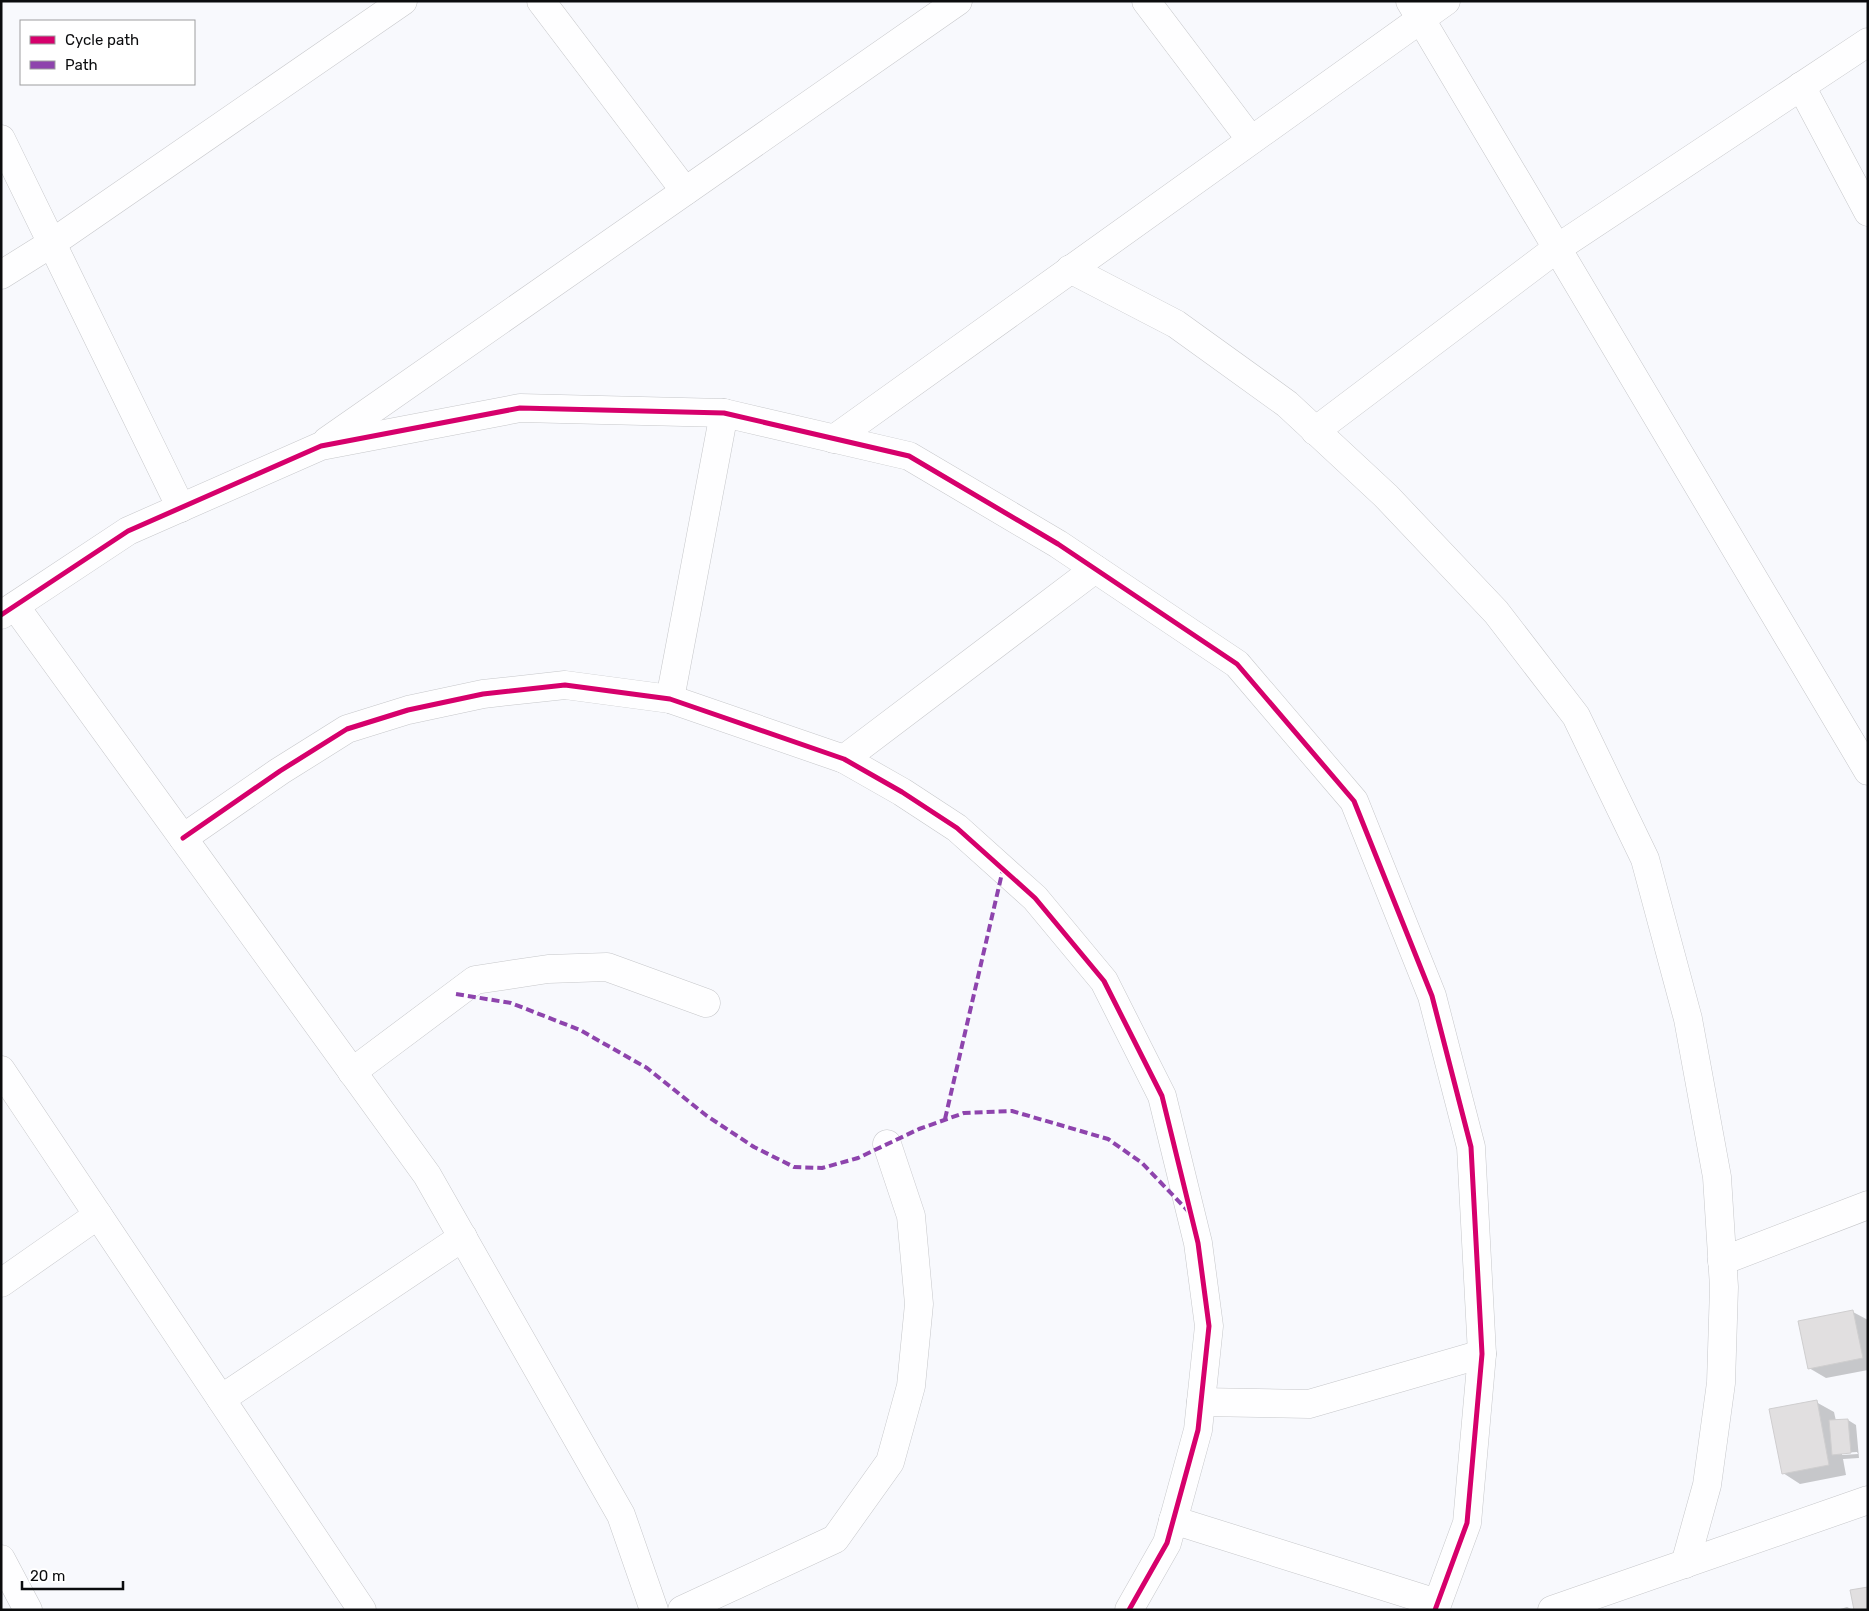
<svg xmlns="http://www.w3.org/2000/svg" width="1869" height="1611" viewBox="0 0 1869 1611" font-family="Rubik,sans-serif">
  <rect width="100%" height="100%" fill="#f8f9fd"/>
  <g fill="#0003" fill-rule="evenodd">
    <path d="M1853,1312l15,8v50l-42,8 -17,-10z"/>
    <path d="M1816,1402l18,10 2,9 12,-1 8,5 3,33 -16,1 3,16 -46,9 -17,-11zM1857,1452l1,2 -16,1v-2z"/>
    <path d="M1847,1607l6,3h-16z"/>
  </g>
  <g fill="#e1dfe0" stroke="#cfcecf">
    <path d="M1853,1310l10,48 -55,11 -10,-48z"/>
    <path d="M1817,1400l12,65 -47,9 -13,-65z"/>
    <path d="M1848,1419l3,34 -19,2 -3,-35z"/>
    <path d="M1868,1587v23h-14l-4,-20z"/>
  </g>
  <g fill="none" stroke-linecap="round" stroke-linejoin="round">
    <g stroke="#c6c7ca" stroke-width="29">
      <g id="minor">
        <path d="M541,1l144,190"/>
        <path d="M1146,1l105,139"/>
        <path d="M1410,1l458,770"/>
        <path d="M1801,86l67,126"/>
        <path d="M1,139l180,369"/>
        <path d="M1070,269l106,55 111,80 99,92 110,116 80,104 69,143 43,160 29,158 7,110 -3,96 -14,102 -22,79"/>
        <path d="M1,275l51,-32 351,-242"/>
        <path d="M1315,431l241,-182 312,-207"/>
        <path d="M834,439l612,-438"/>
        <path d="M327,441l631,-440"/>
        <path d="M15,606l412,569 194,340 33,95"/>
        <path d="M1,615l127,-84 193,-85 199,-38 204,5 185,43 149,88 179,120 117,137 78,195 39,151 11,207 -15,169 -32,87"/>
        <path d="M670,699l54,-286"/>
        <path d="M844,759l251,-190"/>
        <path d="M183,838l97,-67 67,-42 61,-19 75,-16 82,-9 105,14 174,60 58,33 55,36 78,70 69,83 58,115 36,147 11,83 -11,104 -31,113 -38,67"/>
        <path d="M1,1070l361,540"/>
        <path d="M352,1072l123,-92 73,-11 59,-2 99,36"/>
        <path d="M1722,1261l146,-56"/>
        <path d="M1,1283l97,-68"/>
        <path d="M221,1399l242,-162"/>
        <path d="M1201,1402l108,2 173,-50"/>
        <path d="M1173,1520l264,83"/>
        <path d="M1,1559l27,51"/>
        <path d="M682,1610l153,-71 55,-77 21,-76 8,-82 -8,-88 -24,-72"/>
        <path d="M1552,1610l316,-110"/>
      </g>
    </g>
    <use href="#minor" stroke="#fefeff" stroke-width="28"/>
    <g stroke="#8e44ad" stroke-width="4" stroke-dasharray="8 4" stroke-linecap="butt">
      <path d="M456,994l55,9 69,27 67,38 60,48 47,31 40,20 28,1 36,-10 61,-29 45,-16 48,-2 96,28 34,24 47,49"/>
      <path d="M945,1119l58,-250"/>
    </g>
    <g stroke="#fff" stroke-width="8">
      <g id="cycleway">
        <path d="M1,615l127,-84 193,-85 199,-38 204,5 185,43 149,88 179,120 117,137 78,195 39,151 11,207 -15,169 -32,87"/>
        <path d="M183,838l97,-67 67,-42 61,-19 75,-16 82,-9 105,14 174,60 58,33 55,36 78,70 69,83 58,115 36,147 11,83 -11,104 -31,113 -38,67"/>
      </g>
    </g>
    <use href="#cycleway" stroke="#d6006c" stroke-width="5"/>
  </g>
  <rect width="1869" height="1611" fill="none" stroke="#0b0c0e" stroke-width="5"/>
  <rect x="20" y="20" width="175" height="65" fill="#ffffff" stroke="#9d9e9f"/>
  <rect x="30" y="36" width="25" height="8" fill="#d6006c" stroke="#9d9e9f"/>
  <text x="65" y="45" font-size="15" fill="#0b0c0e">Cycle path</text>
  <rect x="30" y="61" width="25" height="8" fill="#8e44ad" stroke="#9d9e9f"/>
  <text x="65" y="70" font-size="15" fill="#0b0c0e">Path</text>
  <path d="M22 1581v8h101v-8" fill="none" stroke="#0b0c0e" stroke-width="2.5"/>
  <text x="30" y="1581" font-size="15" fill="#0b0c0e" stroke="#ffffff" stroke-width="4" paint-order="stroke">20 m</text>
</svg>
